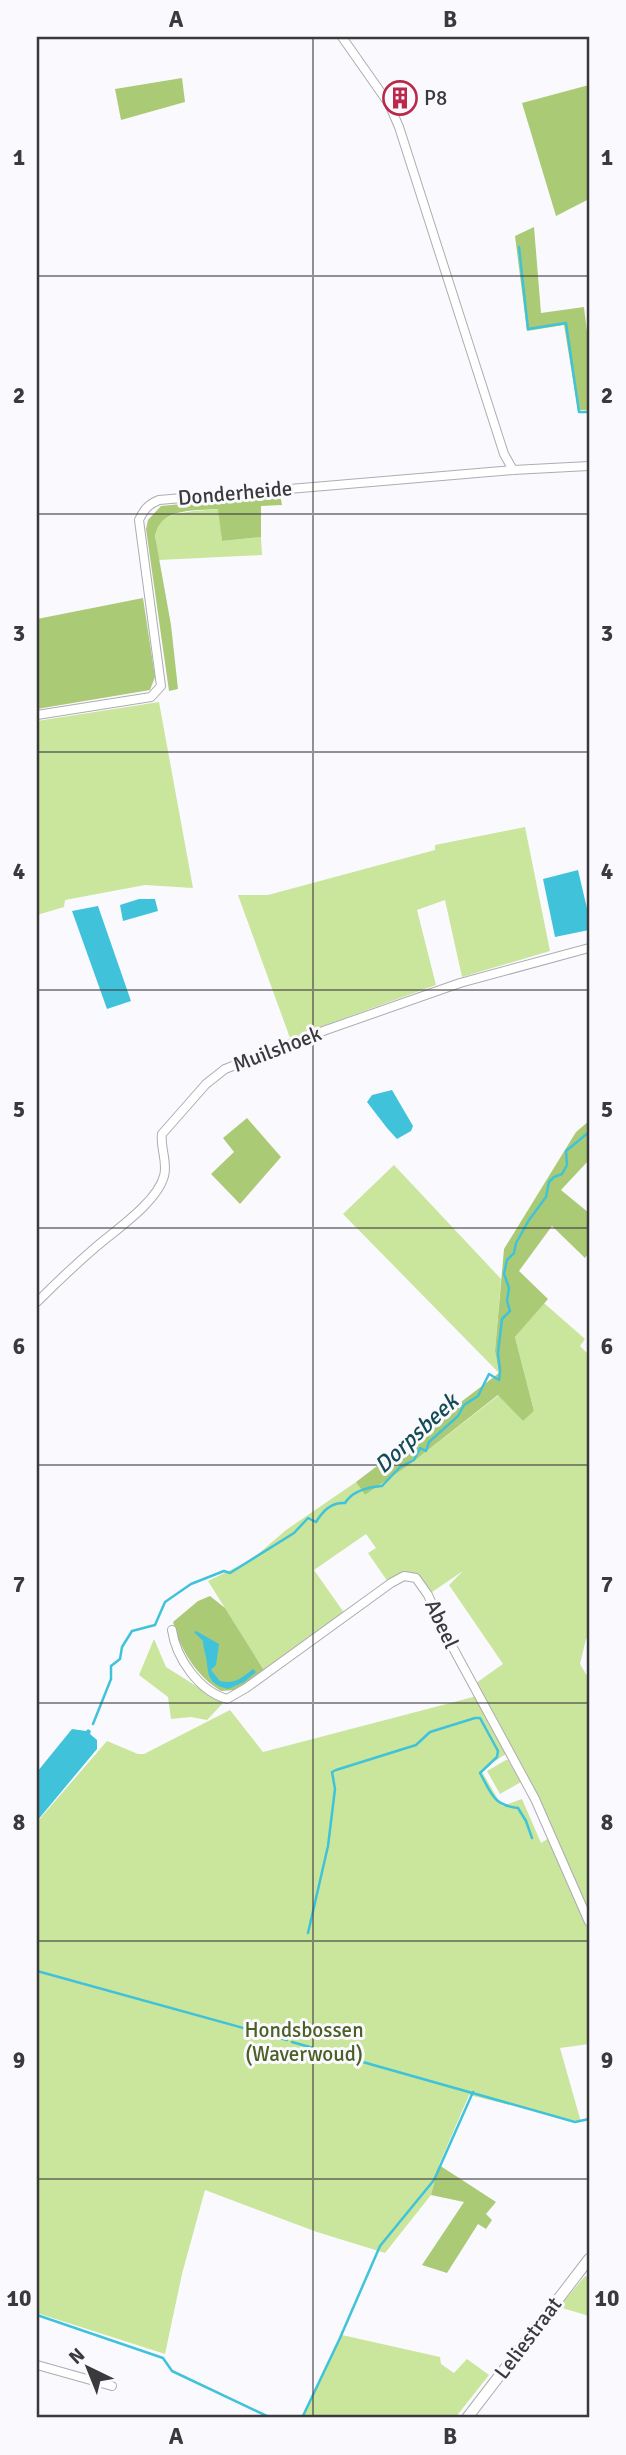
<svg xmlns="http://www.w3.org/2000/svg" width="626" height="2455" viewBox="0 0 626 2455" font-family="Signika,sans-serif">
  <rect width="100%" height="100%" fill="#fafafe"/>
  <g fill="#cae59c">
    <path d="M219,509l3,32 39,-4 1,18 -103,5c-2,-10 -6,-24 -2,-33 7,-17 45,-16 62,-18z"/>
    <path d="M159,702l34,186 -48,-3 -80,15 -1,7 -27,8v-194z"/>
    <path d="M525,827l25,124 -88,26 -17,-77 -28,10 19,75 -146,53 -52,-143h30l167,-45v-5z"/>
    <path d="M394,1165l107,114 -6,72 4,22 -156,-159z"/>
    <path d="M544,1303l41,36 -5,7 9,9v282l-3,2 -6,25 9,15v365l-29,4 21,74 -112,-27 -30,70 -8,30 -46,58 -68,-21 -112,-42 -23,84 -17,80 -128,-41 2,-27 -2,-8v-456l70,-81 31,13h6l86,-44 33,42 214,-56 29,58 -25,16 21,36 20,-7 19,44 13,-8 -25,-57 -53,-95 27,-19 -54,-79 14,-14 -31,21c-15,-21 -22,-26 -44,-10l-20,-29 8,-5 -10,-14 -52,36 31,44 -80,58 -57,-91 43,-21 35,-30 70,-48 9,13 44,-30 90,-70 24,26 11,-10 -19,-74z"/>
    <path d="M154,1639l12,28 57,36 -16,17 -16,-3 -20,2 -3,-22 -29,-22z"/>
    <path d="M506,1760h2l13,22 -21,12 -13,-23z"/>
    <path d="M585,2276l4,2v38l-30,-9z"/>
    <path d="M342,2335l98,22 1,7 13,9 13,-14 22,16 -34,43h-154z"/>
  </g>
  <g fill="#abca75">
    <path d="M182,78l3,24 -64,18 -6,-31z"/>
    <path d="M589,85v114l-33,17 -34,-113z"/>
    <path d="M534,227l7,86 43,-6 5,42v61h-11l-14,-85 -37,6 -12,-95z"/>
    <path d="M280,494l2,11 -21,1v31l-39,4 -4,-32c-23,2 -58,-2 -63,27l16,89 7,64 -9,2 -23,-162 2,-9 13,-14z"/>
    <path d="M143,598l12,79 -5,13 -113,19v-90z"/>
    <path d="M247,1118l34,39 -41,47 -29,-30 23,-22 -11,-14z"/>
    <path d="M589,1121v39l-28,30 28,23v39l-4,6 -33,-32 -33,45 29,28 -33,38 19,74 -11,10 -25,-26 -89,70 -44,30 -9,-13 143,-109 -4,-22 9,-102 72,-117z"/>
    <path d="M210,1596l15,12 40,64 -30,18 -14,1c-25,-15 -41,-42 -48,-69l25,-21z"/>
    <path d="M439,2165l57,37 -10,12 6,6 -6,9 -8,-5 -31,49 -25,-8 42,-63 -33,-7z"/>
  </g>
  <g fill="#40c3da">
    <path d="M578,870l11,47v13l-34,7 -12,-58z"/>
    <path d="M139,899h16l3,12 -35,10 -3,-16z"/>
    <path d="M98,906l33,95 -24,8 -35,-98z"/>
    <path d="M392,1090l21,36 -2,5 -14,8 -10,-11 -20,-26 5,-7z"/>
    <path d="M196,1631l23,13 -3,21 -5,5 9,11c14,4 23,-4 33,-12l3,3 -12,10 -16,7c-25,-6 -18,-19 -23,-36 -1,-4 -2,-8 -2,-12l-9,-9z"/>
    <path d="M72,1729l14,2 2,-2 3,2 -1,3 7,6v9l-60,72v-49z"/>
  </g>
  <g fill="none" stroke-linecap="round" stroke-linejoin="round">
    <g stroke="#40c3da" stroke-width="2.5">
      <path d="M519,247l9,82 38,-6 13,89h10"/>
      <path d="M93,1724l18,-45v-13l9,-7 2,-12 10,-16 23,-6 10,-23 26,-18 33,-13 6,2 64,-40 14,-15 8,4c7,-11 15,-20 29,-19 8,-13 23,-16 37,-17l18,-19 14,-7 6,-12 6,3 3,-9 29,-26 6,-11 14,-9 11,-22 10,6 1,-9 -2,-18 4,-34 8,-8 -3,-10 2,-13 -5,-14 3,-14 7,-7 2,-10 13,-23 17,-23 3,-15 5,-5 8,-3 5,-9 -1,-14 23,-19"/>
      <path d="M308,1933l20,-87 7,-57 -3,-17 4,-2 80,-25 14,-13 45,-14h5l18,33 -1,6 -17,16c12,21 13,32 38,35l8,13 6,17"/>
      <path d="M37,1971l250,69"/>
      <path d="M292,2042l283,80 14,-3"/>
      <path d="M37,2315l126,43 9,13 99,47"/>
      <path d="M302,2418l38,-80 40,-92 54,-66 39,-88"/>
    </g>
    <g stroke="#acacb3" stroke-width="10">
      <g id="street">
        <path d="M342,37l47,67 10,23 105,327 9,16"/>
        <path d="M37,715l114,-18 10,-11 -22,-166c5,-11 10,-16 20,-20l354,-30 76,-4"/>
        <path d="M37,1302c19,-19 39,-38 60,-56 20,-17 60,-44 67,-70 4,-14 -4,-28 -2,-42l44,-50 19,-15 101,-39 134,-47 129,-35"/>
        <path d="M172,1630c4,28 27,61 55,69l19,-11 145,-105 13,-7 12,2 12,17 18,40 89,164 54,123"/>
        <path d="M37,2365l75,21"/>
      </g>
    </g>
    <g stroke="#acacb3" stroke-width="12">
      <path id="secondary" d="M467,2418l122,-159"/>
    </g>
    <use href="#street" stroke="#fff" stroke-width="8"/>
    <use href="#secondary" stroke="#fff" stroke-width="10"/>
  </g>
  <path fill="none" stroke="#3a3a3d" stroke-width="2" stroke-opacity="0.55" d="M313,37v2381M37,276h552M37,514h552M37,752h552M37,990h552M37,1228h552M37,1465h552M37,1703h552M37,1941h552M37,2179h552"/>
  <defs>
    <g id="building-ring" transform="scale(1.75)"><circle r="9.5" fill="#fafafe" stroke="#ba294a" stroke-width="1.5"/><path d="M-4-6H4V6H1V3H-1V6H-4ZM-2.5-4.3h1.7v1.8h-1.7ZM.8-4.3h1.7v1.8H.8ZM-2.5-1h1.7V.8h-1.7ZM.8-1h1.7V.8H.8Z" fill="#ba294a"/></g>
  </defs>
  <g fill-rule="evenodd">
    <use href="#building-ring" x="400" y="98"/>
  </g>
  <g text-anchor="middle" stroke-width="6" stroke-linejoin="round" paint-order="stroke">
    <g font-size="21" fill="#3a3a3d" stroke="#fafafe" text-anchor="start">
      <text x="424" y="105">P8</text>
    </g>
    <g font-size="21" fill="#3a3a3d" stroke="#fafafe">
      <text transform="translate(235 493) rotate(-5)" y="7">Donderheide</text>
      <text transform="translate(277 1049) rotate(-21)" y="7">Muilshoek</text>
      <text transform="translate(442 1624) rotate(65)" y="7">Abeel</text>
      <text transform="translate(528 2338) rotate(-53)" y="7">Leliestraat</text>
    </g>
    <g font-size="21" fill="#4c5f24" stroke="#fafafe">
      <text x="304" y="2037">Hondsbossen<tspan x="304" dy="24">(Waverwoud)</tspan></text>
    </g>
    <g font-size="23" font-style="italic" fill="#134b55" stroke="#fafafe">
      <text transform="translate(416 1433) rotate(-43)" y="8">Dorpsbeek</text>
    </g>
  </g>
  <rect width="626" height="2455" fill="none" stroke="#fafafe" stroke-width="77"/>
  <g transform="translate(88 2368) rotate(317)" stroke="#fafafe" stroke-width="5" paint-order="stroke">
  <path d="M0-5L12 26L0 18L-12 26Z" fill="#3a3a3d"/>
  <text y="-10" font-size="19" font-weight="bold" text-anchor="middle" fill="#3a3a3d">N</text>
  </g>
  <rect x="38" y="38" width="550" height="2378" fill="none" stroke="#3a3a3d" stroke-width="2.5"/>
  <g font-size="23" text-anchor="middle" font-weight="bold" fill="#3a3a3d">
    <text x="176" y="27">A</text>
    <text x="450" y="27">B</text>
    <text x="19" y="165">1</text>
    <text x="607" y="165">1</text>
    <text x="19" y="403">2</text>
    <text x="607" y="403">2</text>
    <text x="19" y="641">3</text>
    <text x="607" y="641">3</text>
    <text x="19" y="879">4</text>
    <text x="607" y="879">4</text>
    <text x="19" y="1117">5</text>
    <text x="607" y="1117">5</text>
    <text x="19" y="1354">6</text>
    <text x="607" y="1354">6</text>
    <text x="19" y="1592">7</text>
    <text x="607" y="1592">7</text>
    <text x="19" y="1830">8</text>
    <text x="607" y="1830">8</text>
    <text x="19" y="2068">9</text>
    <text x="607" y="2068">9</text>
    <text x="19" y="2306">10</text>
    <text x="607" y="2306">10</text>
    <text x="176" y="2444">A</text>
    <text x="450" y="2444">B</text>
  </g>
</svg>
